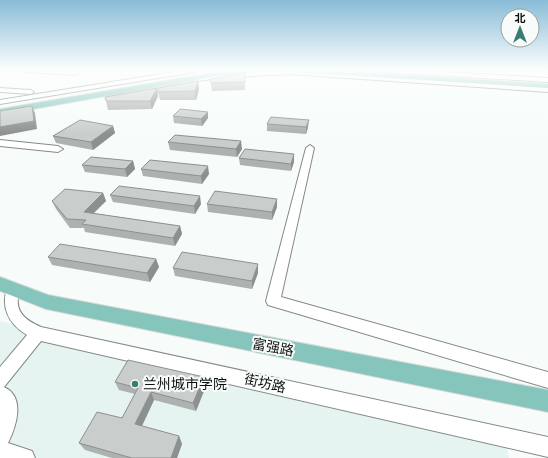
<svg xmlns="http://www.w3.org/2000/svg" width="548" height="458" viewBox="0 0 548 458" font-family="'Times New Roman','Noto Sans SC',serif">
  <rect width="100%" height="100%" fill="#f7fcfb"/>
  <path fill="#e5f4f1" d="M0,321l505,117 4,20h-509z"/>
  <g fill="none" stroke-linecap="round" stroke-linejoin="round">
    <g stroke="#848988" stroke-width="2">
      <g id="minor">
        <path d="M23,70l52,1 3,2 -3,2 -49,-3z"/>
        <path d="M186,70h12l-3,2 -195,32v-4z"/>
        <path d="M289,70l259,18v4l-259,-18 -70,4 -21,3 -3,-2c10,-7 78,-8 94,-9z"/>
        <path d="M378,70h27l143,8v4l-167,-10z"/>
        <path d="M0,88l31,2 3,2 -3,2 -31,-2z"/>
        <path d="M0,140l58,6 5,3 -5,3 -58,-6z"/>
        <path d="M310,145l4,3 -33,149 267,75v16l-280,-83 -2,-4 40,-153z"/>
        <path d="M13,284l5,1c3,5 1,8 0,13 -2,16 10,23 23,29l507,110v20l-507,-116 -37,46c22,10 12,40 4,56l24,8 3,7h-35v-91l27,-32c-19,-11 -27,-29 -19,-50z"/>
      </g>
    </g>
    <g stroke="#d8d9d9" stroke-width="2">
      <g id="major">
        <path d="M238,70h23l-4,2 -40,4 -217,39v-6l217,-37z"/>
        <path d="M291,70h34l223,14v4l-253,-16z"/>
        <path d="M0,277l48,18 500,95v22l-502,-103 -46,-18z"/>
      </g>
    </g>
    <use href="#minor" fill="#fff" fill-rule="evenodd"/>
    <use href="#major" fill="#85c5bb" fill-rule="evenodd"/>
  </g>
  <g fill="#adb1b0">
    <path d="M245,73v17l-33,1 -2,-12z"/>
    <path d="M198,81l1,8 -3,11h-36l-2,-8z"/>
    <path d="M158,96l-6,13 -44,1 -2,-9z"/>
    <path d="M208,112v6l-6,8 -28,-3 -1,-7z"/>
    <path d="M267,124l41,3 -2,7 -39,-3z"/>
    <path d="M113,126l2,7 -22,17 -37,-7 -3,-7z"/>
    <path d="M168,142l74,7 -5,8 -67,-7z"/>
    <path d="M239,158l55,4 -3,9 -51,-6z"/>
    <path d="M133,161l2,8 -8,8 -42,-5 -3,-7z"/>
    <path d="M141,169l68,5 -7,10 -59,-8z"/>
    <path d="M103,193l3,8 -13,12 87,13 2,8 -7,12 -90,-14 -1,-4h-14l-14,-19 -4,-8z"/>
    <path d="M110,195l91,9 -6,10 -82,-12z"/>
    <path d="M277,199v8l-5,13 -64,-8 -1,-8z"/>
    <path d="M48,257l108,2 3,8 -9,15 -98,-17z"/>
    <path d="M258,264v9l-6,16 -77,-13 -2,-8z"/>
    <path d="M115,382l91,4 -10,25 -42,-11 -12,26 37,10 3,8 -5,14h-65l-27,-8 -6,-7 43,-25 13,-24 -16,-4z"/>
  </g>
  <g fill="#8d9090">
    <path d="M198,81l1,8 -3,11 -1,-9z"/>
    <path d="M157,88l1,8 -6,13 -2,-8z"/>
    <path d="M32,106l3,7 2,16 -37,7v-9z"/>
    <path d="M208,112v6l-6,8 -1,-7z"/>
    <path d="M309,120l-1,7 -2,7v-7z"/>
    <path d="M113,126l2,7 -22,17 -2,-8z"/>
    <path d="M241,141l1,8 -5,8 -1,-8z"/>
    <path d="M294,154v8l-3,9v-7z"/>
    <path d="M133,161l2,8 -8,8 -2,-8z"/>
    <path d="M208,166l1,8 -7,10 -1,-8z"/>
    <path d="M103,193l3,8 -19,19 -3,-8z"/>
    <path d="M200,196l1,8 -6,10 -1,-8z"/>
    <path d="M277,199v8l-5,13v-8z"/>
    <path d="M180,226l2,8 -7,12 -2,-8z"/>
    <path d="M156,259l3,8 -9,15 -3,-9z"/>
    <path d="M258,264v9l-6,16v-8z"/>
    <path d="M204,377l2,9 -10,25 -3,-8z"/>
    <path d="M151,392l3,8 -15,32 -4,-8z"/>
    <path d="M179,436l3,8 -5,14h-6z"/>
  </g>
  <g fill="#c9cecd" stroke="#8d9090">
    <path d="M245,73v9l-34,1 -1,-4z"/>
    <path d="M198,81l-3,10 -37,1v-4z"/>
    <path d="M157,88l-7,13h-44l-1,-4z"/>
    <path d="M32,106l2,15 -34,6v-16z"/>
    <path d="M180,109l28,3 -7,7 -28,-3z"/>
    <path d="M271,117l38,3 -3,7 -39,-3z"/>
    <path d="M80,120l33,6 -22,16 -38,-6z"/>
    <path d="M175,135l66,6 -5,8 -68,-7z"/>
    <path d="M245,149l49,5 -3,10 -52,-6z"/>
    <path d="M91,157l42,4 -8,8 -43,-4z"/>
    <path d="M150,160l58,6 -7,10 -60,-7z"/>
    <path d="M119,186l81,10 -6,10 -84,-11z"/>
    <path d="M65,189l38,4 -19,19 96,14 -7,12 -91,-14 4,-4 -19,-1 -15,-18z"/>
    <path d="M215,191l62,8 -5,13 -65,-8z"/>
    <path d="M60,244l96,15 -9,14 -99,-16z"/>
    <path d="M182,252l76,12 -6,17 -79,-13z"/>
    <path d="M128,360l76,17 -11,26 -42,-11 -16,32 44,12 -8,22h-39l-53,-15 18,-31 25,6 16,-30 -23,-6z"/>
  </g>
  <linearGradient id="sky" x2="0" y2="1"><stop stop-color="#89bcd7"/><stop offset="0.52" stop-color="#fbfefd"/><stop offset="1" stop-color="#fbfefd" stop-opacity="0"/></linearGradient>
  <rect width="548" height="134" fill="url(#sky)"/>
  <circle fill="#387d71" stroke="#f7fcfb" stroke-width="1.5" cx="135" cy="384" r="4"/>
  <g text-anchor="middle" stroke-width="4" stroke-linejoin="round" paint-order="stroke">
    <g font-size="14" fill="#0e100f" stroke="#f7fcfb">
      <text transform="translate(273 347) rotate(11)" y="5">富强路</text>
      <text transform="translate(265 383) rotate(13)" y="5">街坊路</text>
    </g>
    <g font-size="14" fill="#0e100f" stroke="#f7fcfb" text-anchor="start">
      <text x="143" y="389">兰州城市学院</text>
    </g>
  </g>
  <g transform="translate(520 28)"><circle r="19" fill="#f7fcfb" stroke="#9a9e9d"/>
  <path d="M0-3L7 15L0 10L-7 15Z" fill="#387d71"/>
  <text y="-6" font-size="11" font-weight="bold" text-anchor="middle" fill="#0e100f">北</text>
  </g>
</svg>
